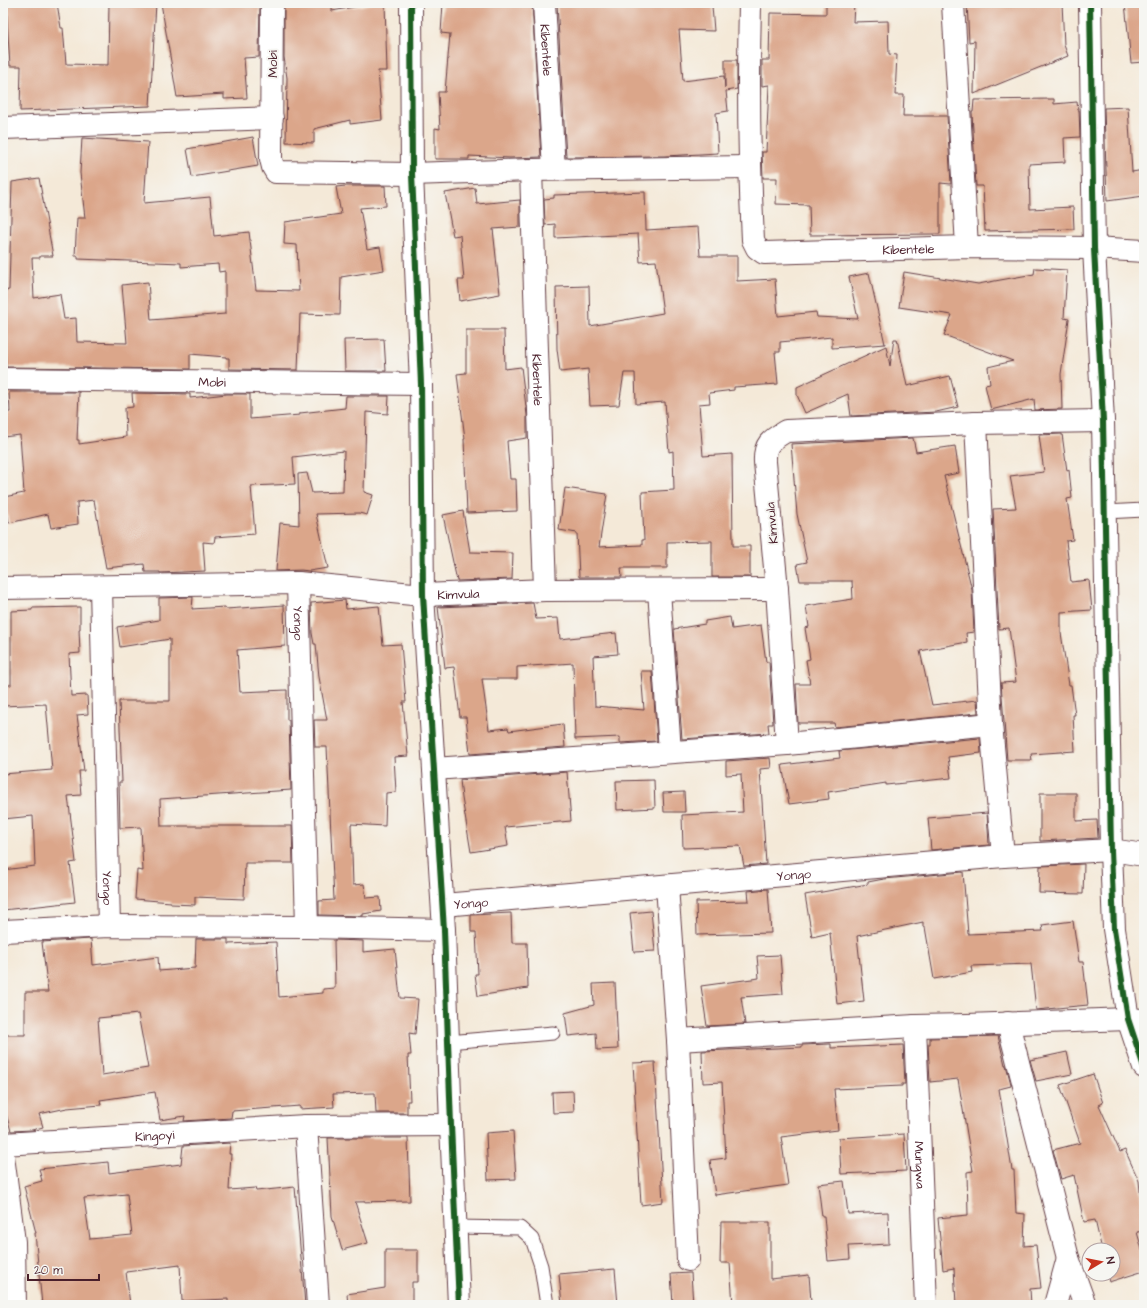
<svg xmlns="http://www.w3.org/2000/svg" width="1147" height="1308" viewBox="0 0 1147 1308" font-family="'Architects Daughter',sans-serif">
  <rect width="100%" height="100%" fill="#f6f6f2"/>
  <filter id="ink" filterUnits="userSpaceOnUse"><feTurbulence type="fractalNoise" baseFrequency=".025" numOctaves="2"/><feDisplacementMap in="SourceGraphic" scale="8" xChannelSelector="R" yChannelSelector="G"/><feConvolveMatrix kernelMatrix="1 2 1 2 8 2 1 2 1" color-interpolation-filters="sRGB"/></filter>
  <filter id="wash" filterUnits="userSpaceOnUse"><feTurbulence type="fractalNoise" baseFrequency=".012" numOctaves="4" result="noise"/><feDisplacementMap in="SourceGraphic" scale="16" xChannelSelector="R" yChannelSelector="G"/><feGaussianBlur stdDeviation="0.9" result="paint"/><feColorMatrix in="noise" values="0 0 0 0 0 0 0 0 0 0 0 0 0 0 0 0 0 1.4 0 .05"/><feComposite in="paint" operator="in"/></filter>
  <g filter="url(#wash)">
    <rect width="100%" height="100%" fill="#f4e9d8"/>
    <g id="blocks">
      <g fill="#dba68a" fill-rule="evenodd">
        <path d="M6,3h51l4,25h2l3,36 42,1 1,-62h47l-6,103 -130,5 1,-45h-11z"/>
        <path d="M161,3h99l-1,54 -15,1 3,40 -23,1v-5l-47,3z"/>
        <path d="M284,3h48v8l44,-8h9l2,68h-9l4,49 -32,4v-4l-36,9v14l-28,-1 1,-64 -3,-21z"/>
        <path d="M443,3h89l9,154 -31,1 -41,-2v3h-34v-31l5,1 -2,-37h7l5,-58 -9,-1z"/>
        <path d="M557,3h112l43,3 2,25 -35,-1 4,51 41,-5 1,12v-28h12v29l-11,2 2,20 -12,2 2,40 -53,3 -99,1z"/>
        <path d="M826,3h28l-1,19 35,-1 1,33 8,1 -2,40h9l-1,21h44l4,68 -11,-1v51l-130,1 -1,-30 -33,-1 1,-26h-14l-1,-26h4l3,-67 -7,1v-26h7l1,-47 56,1z"/>
        <path d="M967,3h95l2,42 4,11 -94,38 1,-53 -6,1z"/>
        <path d="M1125,3h19v59l-13,1z"/>
        <path d="M1054,99v5l23,-2 1,8h1l1,27 -16,1 1,24 -36,2 1,45 43,-2 1,22 -89,2 -2,-45h-7l-4,-74h1l1,-12z"/>
        <path d="M1128,107l4,65 12,-2v26l-37,5 -3,-93z"/>
        <path d="M253,137l5,29 -66,11 -5,-28z"/>
        <path d="M82,138l66,4 -4,61 66,-6 4,39 35,-4 7,58 43,1 -2,-46 -13,-1 1,-22 56,-8 -5,-27 10,-1h39l1,20 -26,2 7,41 13,-2 4,23 -43,7 -1,38 -40,-1 -2,56 -69,-1v-11h-3v-1l-36,-3v15l-184,-2 -3,-76 6,-1 3,-108 27,-4 14,78h-13v2h-8l2,40 26,-4 4,25 12,-1 1,24 50,1 -5,-58 26,-3 3,38 74,-6v-43l-6,1 -1,-8 -37,3v-4l-103,-4v-3h-3l2,-38h8l-5,-45z"/>
        <path d="M475,188l2,16 43,-4v27l-27,2 7,65 -40,7 -2,-21h6l-4,-45 -7,1 -8,-43z"/>
        <path d="M645,192l1,38 52,-3 2,29h37v25l38,-2 3,37 38,-4 1,5 41,2 -9,-42 20,-4 16,71 -53,4v-11l-52,5v10h-5l3,32 -44,3v3l-25,3 1,10 -11,1 4,52 29,-2 1,92h17v31h-38v-36l-45,1v26h-46l1,9h-43l-2,-44 -18,-3 6,-42 42,6 -8,53 43,-2v-5h2l-2,-48 32,-2 -1,-39 -4,1 -4,-50 -29,2 -1,-31h-11l-5,32 -29,1 -2,-37 -28,3 -3,-23 -1,-62 33,-1 1,40 73,-13 -7,-52 -16,1 -2,-28 -83,4v-14l-10,1 -1,-26 10,-1v-3z"/>
        <path d="M1035,268l32,2 -3,48 5,1 -8,55 1,35 -27,1 -1,-11 -43,11 -6,-25 5,-1 -2,-17 25,-6 -69,-26 8,-20 -53,-8 5,-35 74,12 56,-10z"/>
        <path d="M466,330h38l1,39 16,-2 6,48v23l-20,3 3,38h6l1,32 -50,2 -3,-74h1l-8,-65 9,-1z"/>
        <path d="M384,339l2,32h-41l-1,-31z"/>
        <path d="M894,339h3l10,47 43,-10 8,31 -22,5 -85,4 -3,-22 -43,19 -8,-18v-8l89,-41 4,20z"/>
        <path d="M9,392h70l-2,48h2v4l47,-7 -1,-29 8,-1 -1,-14 58,1v4l37,-4h23v25l50,-4v-2l45,-5 1,-12h43l-1,18 -22,-2 -2,80 9,3 -6,20 -8,-2 -43,1 12,54 -19,3 -8,-1 -25,1 4,-48 19,2 -1,-51 9,-1 5,20 31,-1 1,-41 -51,6 2,27 -44,2 4,48 -40,3 -1,6 -11,-1 2,29 -45,2v-1h-15l-1,-8 -38,4 -12,-68 -17,2 1,22 -27,4 -3,-14 -39,9 -5,-26 20,-4 -4,-58 -17,2v-24l7,-1z"/>
        <path d="M1062,434l5,37 2,-1 3,28 -5,1 6,41 -7,1 5,41 18,-2 3,30 -31,2v21l8,52h2l4,30h-2l2,36 -44,3 1,6h-25l-6,-77 15,-1 -7,-54 -10,1 -6,-120 23,-1 -6,-32 34,-4 -5,-37z"/>
        <path d="M913,438l3,14 39,-6 4,27 -15,3 28,114 2,42 -8,1 1,9 -47,9 12,54 45,-5 1,13 -143,14 -1,-4h-36l-2,-39h14l-4,-24 4,-1 -5,-31 4,-1 -3,-21 47,-7 -1,-18h-52l-3,-17 10,-2 -10,-48 -6,-70z"/>
        <path d="M463,511l7,41 43,1 -1,26 -55,2 -14,-66z"/>
        <path d="M193,597l-1,12 33,-2 1,2 58,-4 1,41 -48,4 3,42 47,-2v30h2l2,70 -131,9 1,27h131l1,37h-48l-1,36 -49,-2v8l-24,-1v-2l-36,-3 2,-29 6,1 -2,-44 -21,1 -1,-46h3l-3,-81h51v-62l-50,8 -3,-20 42,-7v-22z"/>
        <path d="M345,600l1,9 33,-3 4,39 18,-1 5,58h-3l5,54 -14,1 2,35 -10,1 -1,33 -34,-2 2,61 11,-1 2,14 14,-1 1,14 -18,3v2l-44,-1v-14l15,-1 -7,-153h-12l-1,-27h13l-8,-43 -3,-33h-2l-2,-11 -1,-30z"/>
        <path d="M533,603l3,16 22,-1 2,21 56,-6 2,21 -25,2 2,50 49,4 -3,-39h11l5,70 -37,2v-6l-45,2 -2,-76 -56,4v12h-35l7,51 19,-2 1,3 54,-7 2,23 -95,7 -4,-37h-6l-6,-50 -9,1 -7,-61z"/>
        <path d="M80,607v22h-1l1,24 -11,1 2,42 16,-1 1,19 -11,1 7,56h-5l2,24 -13,1 8,66 -6,1 5,39 -72,8v-40l32,-4 -2,-50 -30,3v-45l49,-4 -6,-66 -43,2v-21h8v-74l21,-1v-2z"/>
        <path d="M730,617l2,12 29,-4 5,37h3l4,62h-5l1,9 -87,6 -8,-110 31,-5v-3z"/>
        <path d="M980,738l1,15 -33,4 3,21 -65,7v-2l-58,9 1,7 -40,5 -7,-39 58,-7 -1,-7z"/>
        <path d="M770,758l1,10 -11,1 6,95 -22,2 -4,-20 -57,2 -1,-33 61,-3 -2,-38 -15,1v-14z"/>
        <path d="M567,772l4,49 -66,6 3,19 -37,6 -9,-54 -2,-18z"/>
        <path d="M654,780l1,28 -38,2 -1,-29z"/>
        <path d="M684,792l1,20h-21l-1,-19z"/>
        <path d="M1040,793h36v28l21,-1 1,18 -58,3z"/>
        <path d="M987,813l2,32 -58,5 -3,-32z"/>
        <path d="M1084,864l-1,30 -44,-1 1,-27z"/>
        <path d="M963,872l5,62 75,-3 -1,-6 31,-4 6,41h4l5,43 -52,5 -5,-46 -60,2 1,6 -38,7 -9,-52h-2v-5l-66,14 7,65 -27,3 -7,-71 -18,4 -7,-42 63,-11v-2l16,-3z"/>
        <path d="M768,889l3,44 -74,2 -1,-33 53,-1 -1,-10z"/>
        <path d="M651,911l4,40 -21,1 -4,-39z"/>
        <path d="M511,913l1,30h15l1,45 -50,8 -3,-22h3l-2,-42h-5v-17z"/>
        <path d="M91,939l2,26 65,-8 1,14 36,-3 1,-29h32v5l48,-2 3,55 44,-4v-4l12,-1 -1,-48 29,1v11l32,-3 5,49 18,1 -3,35 -6,-1 2,22h-3l2,46h-3v12h-31l-1,-20 -42,1 1,13 -34,2v-3l-68,5 -1,7 -47,3 1,-5 -25,4 -5,-28 -55,8 1,5 -34,3 -28,6 4,13 -11,3 -21,1 -8,-28v-68h22v-43h23l-6,-50zM138,1014l10,54 -46,7 -4,-57z"/>
        <path d="M780,955l3,39 -42,3 4,27 -38,2 -6,-40 58,-8 -2,-22z"/>
        <path d="M615,983l3,66 -21,1 -1,-17 -28,3 -3,-23 29,-8 -1,-21z"/>
        <path d="M998,1036l7,29h1l5,19v2l-12,3 13,81h2l2,43 9,1 -1,32 12,-1 5,43 -11,1 1,16h-75l-2,-37 -11,2 -5,-52 30,-3 -1,-43 6,-1 -15,-92 -28,3 -2,-38h2v-6z"/>
        <path d="M831,1044v4l72,-3 2,39h-3v2l-68,3 4,41 -57,7 7,48 -73,10 -5,-35 16,-2 -4,-76 -19,1 -1,-32 100,-4v-2z"/>
        <path d="M1067,1052l5,22 -36,7 -6,-21z"/>
        <path d="M655,1062l8,140 -22,3 -8,-142z"/>
        <path d="M1093,1074l10,29 -4,2 21,47 5,-2 14,31 5,50 -7,1 7,25v14l-35,11 -2,-8h6v-24h-11l-7,-30 -11,2 -10,-47 -13,4 -8,-29 27,-7 -20,-58z"/>
        <path d="M573,1091l1,21 -21,1 -1,-21z"/>
        <path d="M513,1131l3,48 -28,1 -2,-47z"/>
        <path d="M904,1134l2,37 -65,3 -2,-36z"/>
        <path d="M328,1138h80l2,63 -55,1 13,41 -26,7 -10,-34z"/>
        <path d="M230,1143l-1,11h2l-2,36 26,-2 1,3 39,-4 10,118h-35v-2h-42v-4l-46,2 -2,-36 -54,7 4,33h-88l-7,-72h1l-12,-47 18,-5 -3,-12 69,-7 1,11 72,-9 2,-18zM127,1194l5,41 -42,4 -6,-41z"/>
        <path d="M844,1181l4,33 40,-2 1,32 -40,2 1,13 -22,2 -4,-45h-2l-4,-32z"/>
        <path d="M721,1222h49v57l39,-4 2,27 -36,3h-42l-3,-42h-10z"/>
        <path d="M385,1250h33v32h-6v23h-64l-1,-11 38,-6z"/>
        <path d="M615,1269l3,36h-56l-3,-31z"/>
        <path d="M691,1273l2,32h-20l-2,-31z"/>
      </g>
    </g>
  </g>
  <g filter="url(#ink)">
    <use href="#blocks" fill-opacity="0" stroke="#643d45" stroke-width="1"/>
    <g fill="none" stroke-linecap="round" stroke-linejoin="round">
      <g stroke="#643d45" stroke-width="15">
        <g id="service">
          <path d="M1105,512l39,-2"/>
          <path d="M448,1042l105,-9"/>
          <path d="M455,1227l65,1 12,11 9,27 6,39"/>
        </g>
      </g>
      <g stroke="#643d45" stroke-width="24">
        <g id="minor">
          <path d="M272,3l-1,156 2,8 3,5 136,2 119,-4 218,-3"/>
          <path d="M411,3l1,171 9,210 2,211 21,335 7,195 8,180"/>
          <path id="s1" d="M544,3l10,166"/>
          <path id="s2" d="M750,3c-2,79 -1,158 3,237l4,8 7,5 203,-6 127,1 50,3"/>
          <path d="M953,3l14,244"/>
          <path d="M1090,3l4,245 9,173 8,429 3,79 14,90 16,48"/>
          <path d="M3,128l269,-10"/>
          <path id="s3" d="M531,170l14,420"/>
          <path id="s4" d="M3,379l418,5"/>
          <path d="M976,423l15,301 12,132"/>
          <path id="s5" d="M298,583l9,344"/>
          <path id="s6" d="M101,587l8,339"/>
          <path id="s7" d="M3,588l295,-5 125,12 122,-5 232,-1"/>
          <path d="M659,590l11,162"/>
          <path d="M787,744l-10,-155 -12,-127c-1,-18 6,-22 21,-31l190,-8 127,-2"/>
          <path d="M434,769l353,-25 204,-20"/>
          <path d="M667,886l11,154 10,220"/>
          <path id="s8" d="M443,905l560,-49 108,-6 33,5"/>
          <path d="M3,931l106,-5 198,1 137,3"/>
          <path d="M1008,1023l60,235 17,47"/>
          <path id="s9" d="M915,1026l11,279"/>
          <path d="M678,1040l237,-14 52,-1 161,-6 14,1"/>
          <path d="M306,1126l12,179"/>
          <path id="s10" d="M3,1144l303,-18 145,-1"/>
          <path d="M3,1156l11,86 1,63"/>
          <path d="M1055,1305l13,-47"/>
        </g>
      </g>
      <use href="#service" stroke="#fff" stroke-width="13"/>
      <use href="#minor" stroke="#fff" stroke-width="22"/>
      <g stroke="#f6f6f2" stroke-width="8">
        <g id="cycleway">
          <path d="M411,3l1,171 9,210 2,211 21,335 7,195 8,180"/>
          <path d="M1090,3l4,245 9,173 8,429 3,79 14,90 16,48"/>
        </g>
      </g>
      <use href="#cycleway" stroke="#1b5e20" stroke-width="6"/>
    </g>
  </g>
  <g text-anchor="middle" stroke-width="4" stroke-linejoin="round" paint-order="stroke">
    <g font-size="13" fill="#4a1f2b" stroke="#f6f6f2">
      <text dy="5" stroke="none"><textPath href="#s1" startOffset="47">Kibentele</textPath></text>
      <text transform="translate(272 64) rotate(-90)" y="5">Mobi</text>
      <text dy="5" stroke="none"><textPath href="#s2" startOffset="399">Kibentele</textPath></text>
      <text dy="5" stroke="none"><textPath href="#s3" startOffset="210">Kibentele</textPath></text>
      <text dy="5" stroke="none"><textPath href="#s4" startOffset="209">Mobi</textPath></text>
      <text transform="translate(771 523) rotate(-95)" y="5">Kimvula</text>
      <text dy="5" stroke="none"><textPath href="#s7" startOffset="456">Kimvula</textPath></text>
      <text dy="5" stroke="none"><textPath href="#s5" startOffset="40">Yongo</textPath></text>
      <text dy="5" stroke="none"><textPath href="#s8" startOffset="352">Yongo</textPath></text>
      <text dy="5" stroke="none"><textPath href="#s6" startOffset="301">Yongo</textPath></text>
      <text dy="5" stroke="none"><textPath href="#s8" startOffset="28">Yongo</textPath></text>
      <text dy="5" stroke="none"><textPath href="#s10" startOffset="152">Kingoyi</textPath></text>
      <text dy="5" stroke="none"><textPath href="#s9" startOffset="139">Mungwa</textPath></text>
    </g>
  </g>
  <rect width="1147" height="1308" fill="none" stroke="#f6f6f2" stroke-width="16"/>
  <g transform="translate(1101 1262) rotate(80)"><circle r="19" fill="#f6f6f2" stroke="#b1a0a2"/>
  <path d="M0-3L7 15L0 10L-7 15Z" fill="#c8321e"/>
  <text y="-6" font-size="11" font-weight="bold" text-anchor="middle" fill="#4a1f2b">N</text>
  </g>
  <path d="M28 1274v6h71v-6" fill="none" stroke="#4a1f2b" stroke-width="2"/>
  <text x="34" y="1274" font-size="12" fill="#4a1f2b" stroke="#f6f6f2" stroke-width="3" paint-order="stroke">20 m</text>
</svg>
